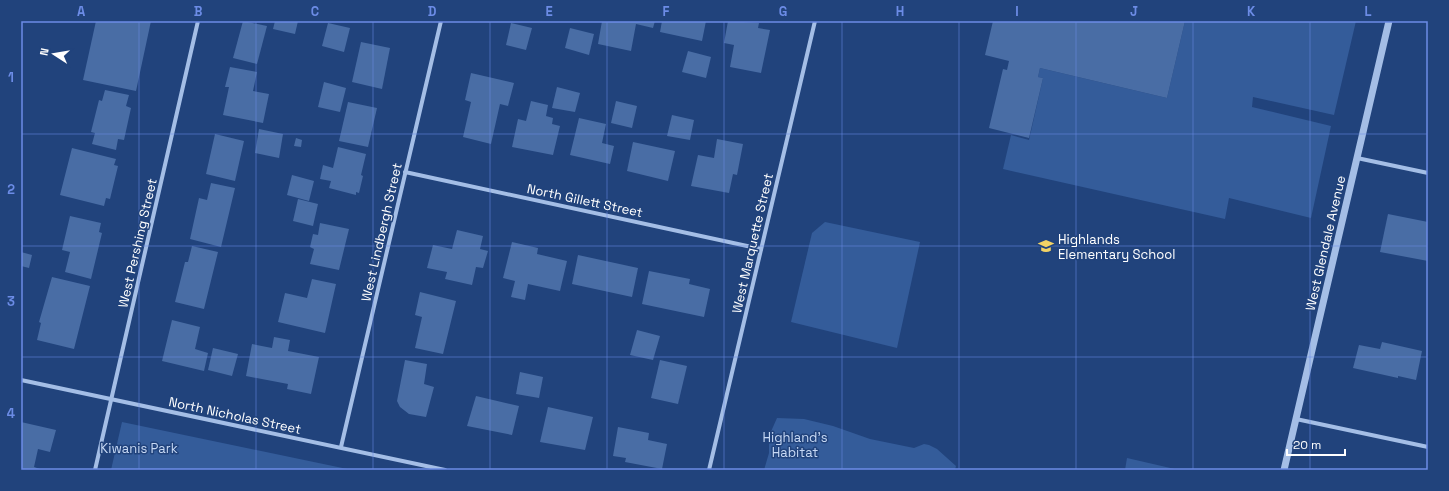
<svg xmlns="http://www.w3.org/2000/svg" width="1449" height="491" viewBox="0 0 1449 491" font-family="'Space Grotesk',sans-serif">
  <rect width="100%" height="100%" fill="#21437c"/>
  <g fill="#345c9a">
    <path d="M1185,21h171l-22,94 -81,-18 -1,10 79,19 -20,92 -82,-20 -4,21 -222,-50 8,-34 18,5 14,-62 -5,-1 2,-9 127,30z"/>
    <path d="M825,222l95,20 -23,106 -106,-26 21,-89z"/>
    <path d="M777,418l27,1 29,7 37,13 44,9 10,-4 5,1 8,4 19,17 -1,4h-191l5,-17v-17z"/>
    <path d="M122,422l230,48h-241z"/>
    <path d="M1127,458l52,12h-54z"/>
  </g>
  <g fill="#496da5">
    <path d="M96,21h55l-15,70 -53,-11z"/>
    <path d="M243,21l24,5 -10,38 -24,-6z"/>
    <path d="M275,21h23l-3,13 -22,-5z"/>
    <path d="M602,21h53l-2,7 -17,-4 -5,27 -33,-7z"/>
    <path d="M662,21h44l-4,20 -42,-9z"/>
    <path d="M728,21l31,2 -1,5 12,2 -9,43 -31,-6 4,-22 -10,-2z"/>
    <path d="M993,21h192l-18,77 -127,-30 -2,9 5,1 -14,60 -40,-10 14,-59 4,1 2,-9 -24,-6z"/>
    <path d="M328,23l22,5 -6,24 -22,-6z"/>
    <path d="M511,23l21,5 -6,22 -20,-5z"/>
    <path d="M570,28l24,6 -5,21 -24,-7z"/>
    <path d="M361,42l29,6 -8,41 -30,-7z"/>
    <path d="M688,51l23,6 -5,21 -24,-6z"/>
    <path d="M230,67l27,5 -4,19 16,3 -6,29 -40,-8 6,-28h-4z"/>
    <path d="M471,73l43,10 -6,23 -8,-2 -9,40 -28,-7 8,-35 -6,-2z"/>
    <path d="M324,82l22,6 -6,24 -22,-5z"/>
    <path d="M557,87l23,6 -5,19 -23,-4z"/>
    <path d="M105,90l24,5 -3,11 5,2 -7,32 -6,-1 -2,11 -24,-6 3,-11 -4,-1 8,-32 3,1z"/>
    <path d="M531,101l17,4 -2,11 7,2 -1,6 8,2 -7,29 -41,-8 6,-28 8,2z"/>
    <path d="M616,101l21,5 -5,22 -21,-5z"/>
    <path d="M348,102l29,6 -9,39 -29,-6z"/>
    <path d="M672,115l22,5 -4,20 -23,-4z"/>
    <path d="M579,118l27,6 -4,19 12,3 -4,18 -40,-9z"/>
    <path d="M259,129l24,5 -4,24 -24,-5z"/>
    <path d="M215,134l29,7 -9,40 -29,-7z"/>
    <path d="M296,138l6,2 -1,7 -7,-1z"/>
    <path d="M717,139l26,5 -6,31 -4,-1 -4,19 -38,-7 7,-31 16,3z"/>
    <path d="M633,142l42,9 -7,30 -41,-10z"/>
    <path d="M338,147l28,7 -5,21 2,1 -4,17 -3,-1v3l-27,-7 2,-7 -11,-2 3,-14 10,3z"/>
    <path d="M72,148l44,11 -2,6 4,1 -8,33 -4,-1 -2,8 -44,-11z"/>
    <path d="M292,175l22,6 -5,20 -22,-6z"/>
    <path d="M211,183l24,5 -14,59 -31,-8 9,-41 8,2z"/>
    <path d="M298,199l20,5 -5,22 -20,-5z"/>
    <path d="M1388,214l40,8v39l-48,-9z"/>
    <path d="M70,216l31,7 -2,9 3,1 -11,46 -26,-7 5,-20 -8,-2z"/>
    <path d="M320,223l29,6 -10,41 -29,-6 4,-15 -4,-2 3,-13 5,1z"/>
    <path d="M457,230l26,6 -3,13 8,2 -5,17 -7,-1 -4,18 -27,-6 2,-7 -20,-4 6,-23 19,4z"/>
    <path d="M512,242l26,6 -1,6 30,7 -7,30 -32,-7 -3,16 -14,-3 4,-16 -12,-3z"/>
    <path d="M192,246l26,6 -14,57 -29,-7 10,-40h3z"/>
    <path d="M21,252l11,3 -3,13 -8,-2z"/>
    <path d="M578,255l60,13 -6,29 -60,-13z"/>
    <path d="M649,271l41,8 -1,5 21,5 -6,28 -62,-13z"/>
    <path d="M52,277l38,9 -16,63 -37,-9 4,-17 -2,-1z"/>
    <path d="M312,279l24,5 -11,49 -47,-11 7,-29 22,5z"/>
    <path d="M420,292l36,9 -13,53 -28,-6 7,-31 -7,-2z"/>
    <path d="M172,320l28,7 -5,22 13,4 -4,18 -42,-10z"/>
    <path d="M637,330l23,6 -7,24 -23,-5z"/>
    <path d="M274,337l16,3 -2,11 31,6 -8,37 -24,-5 1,-5 -42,-8 6,-32 20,4z"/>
    <path d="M1382,342l40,9 -6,29 -18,-4v2l-45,-10 6,-23 21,4z"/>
    <path d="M213,348l25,6 -6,22 -24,-6z"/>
    <path d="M405,360l22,4 -3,20 10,3 -8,30 -17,-3 -9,-7 -3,-6z"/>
    <path d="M660,360l27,6 -9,38 -27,-6z"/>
    <path d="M520,372l23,5 -4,21 -23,-4z"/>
    <path d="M476,396l43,10 -7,29 -45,-9z"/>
    <path d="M548,407l45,10 -8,33 -45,-8z"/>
    <path d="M21,422l35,8 -6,22 -12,-3 -4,18 9,3h-22z"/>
    <path d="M618,427l31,6 -1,7 19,4 -5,25 -37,-7 1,-4 -13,-2z"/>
  </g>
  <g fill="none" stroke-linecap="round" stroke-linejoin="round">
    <g stroke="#a4bee6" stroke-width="4">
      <path d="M1357,158l71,15"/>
      <path d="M405,172l356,77"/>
      <path d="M21,380l424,90"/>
      <path d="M1296,419l132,28"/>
      <path d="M341,447l100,-426"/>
      <path d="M95,470l103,-449"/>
      <path d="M709,470l106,-449"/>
    </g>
    <path stroke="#a4bee6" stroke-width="7" d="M1284,470l105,-449"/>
  </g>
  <path fill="none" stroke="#6c8ce6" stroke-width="1" stroke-opacity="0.55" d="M139,21v449M256,21v449M373,21v449M490,21v449M607,21v449M724,21v449M842,21v449M959,21v449M1076,21v449M1193,21v449M1310,21v449M21,134h1407M21,246h1407M21,357h1407"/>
  <defs>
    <g id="school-bare" transform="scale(1.2)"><path d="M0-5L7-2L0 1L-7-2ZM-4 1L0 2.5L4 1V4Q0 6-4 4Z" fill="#f3d365" stroke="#21437c" stroke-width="2.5" paint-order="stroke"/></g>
  </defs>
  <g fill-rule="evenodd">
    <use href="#school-bare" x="1046" y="246"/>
  </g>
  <g text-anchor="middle" stroke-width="3" stroke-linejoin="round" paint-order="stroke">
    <g font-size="13" fill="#fff" stroke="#21437c">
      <text transform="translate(585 200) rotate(12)" y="5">North Gillett Street</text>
      <text transform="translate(381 232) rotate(-77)" y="5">West Lindbergh Street</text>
      <text transform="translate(137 243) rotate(-77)" y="5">West Pershing Street</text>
      <text transform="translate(752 243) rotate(-77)" y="5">West Marquette Street</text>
      <text transform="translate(1325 243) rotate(-77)" y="5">West Glendale Avenue</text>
      <text transform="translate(235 415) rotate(12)" y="5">North Nicholas Street</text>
    </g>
    <g font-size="13" fill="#fff" stroke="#21437c" text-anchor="start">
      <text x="1058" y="244">Highlands<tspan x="1058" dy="15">Elementary School</tspan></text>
    </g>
    <g font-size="13" fill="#c7d9f5" stroke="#21437c">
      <text x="795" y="442">Highland's<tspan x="795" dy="15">Habitat</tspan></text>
      <text x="139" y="453">Kiwanis Park</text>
    </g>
  </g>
  <rect width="1449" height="491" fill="none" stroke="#21437c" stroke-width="44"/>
  <g transform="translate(54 54) rotate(282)" stroke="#21437c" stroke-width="3" paint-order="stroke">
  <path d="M0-3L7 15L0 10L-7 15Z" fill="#ffffff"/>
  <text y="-6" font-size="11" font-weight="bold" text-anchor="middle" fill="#ffffff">N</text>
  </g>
  <path d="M1287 449v6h58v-6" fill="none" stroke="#ffffff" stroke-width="2"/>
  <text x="1293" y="449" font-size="12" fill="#ffffff" stroke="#21437c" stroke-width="3" paint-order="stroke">20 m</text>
  <rect x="22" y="22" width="1405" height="447" fill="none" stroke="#6c8ce6" stroke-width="1.5"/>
  <g font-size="13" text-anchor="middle" font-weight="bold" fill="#6c8ce6">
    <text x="81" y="16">A</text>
    <text x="198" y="16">B</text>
    <text x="315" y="16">C</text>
    <text x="432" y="16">D</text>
    <text x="549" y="16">E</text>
    <text x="666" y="16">F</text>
    <text x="783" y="16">G</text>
    <text x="900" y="16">H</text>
    <text x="1017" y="16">I</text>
    <text x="1134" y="16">J</text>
    <text x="1251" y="16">K</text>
    <text x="1368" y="16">L</text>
    <text x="11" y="82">1</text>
    <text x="11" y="194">2</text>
    <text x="11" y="306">3</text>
    <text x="11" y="418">4</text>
  </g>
</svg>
